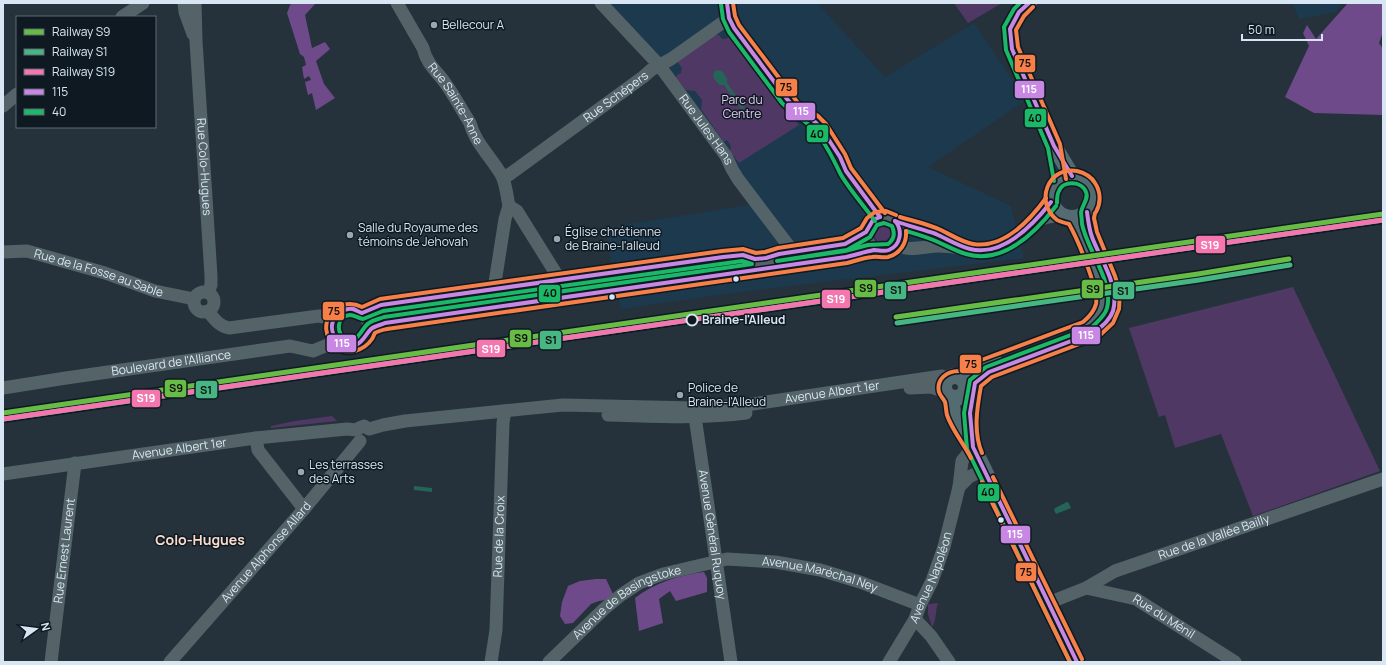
<svg xmlns="http://www.w3.org/2000/svg" width="1386" height="665" viewBox="0 0 1386 665" font-family="Manrope,sans-serif">
  <rect width="100%" height="100%" fill="#25323b"/>
  <g fill="#1c394e">
    <path d="M596,3h221l68,74 89,-54 52,77 -98,67 83,39 13,52 -291,35 -112,16 -17,-81 157,-25 -115,-143z"/>
    <path d="M1292,3h50l-6,9 -37,7z"/>
  </g>
  <g fill="#503864">
    <path d="M954,3h48l-34,20z"/>
    <path d="M713,35h6l3,4h4l3,-2 6,1 46,62 -3,2 4,6 5,1 12,16 -60,38 -9,-12 1,-5 -4,-6 -3,2 -23,-33 1,-9 -7,-9 -9,-1 -10,-12 1,-3 4,-2 1,-5 -4,-5v-3z"/>
    <circle cx="883" cy="234" r="9"/>
    <path d="M1293,287l87,184 -127,45 -32,-82 -46,14 -10,-33 -6,2 -30,-89z"/>
    <path d="M332,416l5,5 -66,7v-2l24,-5z"/>
    <path d="M938,603c-3,8 -1,17 -6,24l-4,-13v-10z"/>
  </g>
  <g fill="#6f4a8a">
    <path d="M291,3l24,1 -10,11 7,33 13,-6 5,7 -14,12 8,23 11,14 -19,12 -4,-17 -4,2 -3,-13 6,-2 -2,-4 -5,3 -2,-12 4,-2 -2,-8 -4,-3 -13,-41z"/>
    <path d="M1348,3h35v29l-4,11 4,6v66l-69,-2 -29,-16 24,-51 -6,-13 4,-8 9,14z"/>
    <path d="M704,572l3,6v14l-31,9 -6,-10 -11,8 4,24 -24,8 -4,-33c19,-15 45,-23 69,-26z"/>
    <path d="M596,579h10l7,15 -8,6 -6,1 -8,3 -18,19 -8,1 -5,-8 2,-14 6,-16 12,-5z"/>
  </g>
  <g fill="#256458">
    <path d="M717,70l5,1 5,7v5l18,25 -3,2 -18,-25h-5l-6,-8 1,-5z"/>
    <path d="M414,486l18,2v4l-18,-2z"/>
    <path d="M1067,502h1l3,6 -15,6 -2,-4 1,-2z"/>
  </g>
  <g fill="none" stroke-linecap="round" stroke-linejoin="round">
    <g stroke="#536367" stroke-width="13">
      <path d="M184,3l1,9 8,22"/>
      <path id="s1" d="M195,3l1,38 15,235v9l-3,8"/>
      <path id="s2" d="M397,3l26,45c3,14 12,22 20,32 10,13 18,29 27,43 5,20 22,35 32,53 4,8 5,21 7,30"/>
      <path id="s3" d="M601,3l58,62 67,91 6,13 6,10 59,78"/>
      <path d="M727,3l2,15 5,10 53,71 7,8 20,14 7,7 19,29 6,14 34,46"/>
      <path d="M122,17l21,-14"/>
      <path d="M3,106l14,-12"/>
      <path id="s4" d="M503,178l7,-4 133,-97 8,-7 20,-11 58,-41"/>
      <path d="M896,221c16,23 -16,42 -28,21 -2,-5 -2,-10 0,-15 2,-6 8,-10 14,-10 7,0 11,3 17,5 23,8 45,15 66,26"/>
      <path d="M1035,221l13,-4 13,-2"/>
      <path d="M897,245c12,7 28,1 42,1 13,0 25,3 37,4 32,1 58,-24 75,-48"/>
      <path id="s5" d="M3,252l24,-1 78,22 50,18 39,8"/>
      <path d="M494,289l11,-70 4,-13 8,5 43,69"/>
      <circle cx="204" cy="302" r="10"/>
      <circle cx="351" cy="328" r="18"/>
      <path d="M208,311c6,8 11,15 21,17l90,-12 16,3"/>
      <path d="M362,313l19,-8 9,-1 333,-47 20,-2 12,4 11,-1 13,-4 66,-10 21,-12"/>
      <path d="M370,329l15,-6 461,-66 31,-7"/>
      <path id="s6" d="M3,388l63,-10 224,-32 23,5 24,-10"/>
      <path d="M910,388l21,-1 14,5"/>
      <path id="s7" d="M694,410l37,252"/>
      <path d="M608,415c46,1 92,4 138,-2"/>
      <path d="M256,438l2,12 46,59"/>
      <path id="s8" d="M3,474l253,-36 71,-7 20,-2 10,1 2,-2 5,-2 5,3 14,-4 22,-4 158,-16 131,3 52,-3 196,-29 6,3"/>
      <path d="M959,487l10,-10 14,-7"/>
      <path id="s9" d="M1086,588l50,11 99,63"/>
      <path id="s10" d="M1048,603l38,-15 29,-17 268,-92"/>
      <path d="M915,619l16,17 18,26"/>
      <path id="s11" d="M51,662l24,-199"/>
      <path id="s12" d="M170,662l134,-153 56,-68"/>
      <path id="s13" d="M491,662l5,-32 7,-207 2,-12"/>
      <path id="s14" d="M549,662l55,-53 17,-14 18,-12 24,-9 64,-15 48,3 45,8 40,12 60,23"/>
      <path id="s15" d="M889,662l26,-43 5,-14 12,-24 12,-34 15,-60 3,-26 11,-14"/>
    </g>
    <g stroke="#546c71" stroke-width="16">
      <path d="M1029,3l-10,9 -9,17 2,20 42,97 18,30"/>
      <circle cx="1072" cy="197" r="21"/>
      <path d="M1073,219l14,31"/>
      <path d="M1078,330c30,-11 27,-33 17,-58"/>
      <circle cx="955" cy="387" r="11"/>
      <path d="M961,378c8,-9 23,-12 34,-16"/>
      <path d="M966,385l9,-2 20,-13 100,-38c39,-25 8,-64 -3,-95 -3,-8 -4,-16 -5,-25"/>
      <path d="M951,397l2,16 20,34 104,215"/>
      <path d="M972,441l-2,-28 5,-30"/>
    </g>
    <g stroke="#0f1922" stroke-width="7">
      <g id="bus-1">
        <path d="M727,3l2,15 5,10 53,71 7,8 20,14 7,7 19,29 6,14 34,46"/>
        <path d="M1029,3l-10,9 -9,17 2,20 42,97 18,30"/>
        <path d="M880,217l-7,3 -7,12 -21,12 -66,10 -13,4 -11,1 -12,-4 -20,2 -321,45 -21,3 -19,8c-3,-1 -6,-3 -9,-4 -8,-2 -17,5 -20,12 -5,14 9,29 23,24 8,-4 9,-10 15,-16 3,-3 10,-4 14,-6l461,-66c9,-2 18,-5 28,-7 5,0 10,2 15,0 12,-5 14,-20 6,-29"/>
        <path d="M895,221c13,5 27,8 41,13 11,5 22,12 34,15 33,8 63,-24 81,-47"/>
        <path d="M1077,662l-104,-215 -3,-34 5,-30 14,-11 106,-40c7,-6 15,-12 18,-21 7,-25 -13,-52 -21,-74 -3,-8 -4,-17 -5,-25"/>
      </g>
    </g>
    <g stroke="#0f1922" stroke-width="7">
      <g id="bus-2">
        <path d="M1020,3l-6,6 -10,18 2,23 42,98 6,33"/>
        <path d="M721,4l2,15 6,13 53,71c10,11 24,17 33,28 11,12 18,28 25,42 8,15 25,34 35,48"/>
        <path d="M1057,203c0,-4 0,-9 2,-12 4,-11 23,-10 27,1 3,7 -4,13 -5,20 0,3 1,8 1,12 5,26 32,58 25,84 -2,8 -9,13 -15,19l-106,40 -16,13 -6,33 3,36 103,213"/>
        <path d="M884,223l8,3c3,7 3,13 -4,18l-20,1 -23,6 -68,10 70,-11 23,-13 7,-12z"/>
        <path d="M906,231c10,3 21,6 32,11 9,4 18,9 28,12 37,11 70,-22 90,-48"/>
        <path d="M742,261l10,3 -368,53c-5,2 -11,3 -15,6 -9,6 -10,22 -25,15 -8,-7 -7,-22 6,-23 4,0 8,3 13,4l20,-8z"/>
      </g>
    </g>
    <g stroke="#0f1922" stroke-width="7">
      <g id="bus-3">
        <path d="M733,3l2,13 4,9 53,70 6,8 20,13 8,8 19,30 6,14 34,45"/>
        <path d="M1033,7l-9,9 -8,14 2,17 42,97 6,35"/>
        <path d="M896,215l-10,-4 -11,1 -8,6 -6,10 -18,10 -65,10 -13,4 -9,1 -13,-4 -21,2 -342,48 -18,8c-26,-13 -49,19 -27,39 5,5 12,7 20,5 7,-2 13,-6 17,-12 1,-1 2,-5 3,-6 3,-2 8,-3 12,-4l460,-66c8,-2 16,-5 25,-6 5,-1 10,1 16,0 12,-3 19,-14 18,-26"/>
        <path d="M900,217c14,4 28,7 41,13 10,5 21,12 32,14 31,5 57,-24 73,-46"/>
        <path d="M982,453c-9,-21 -5,-45 -1,-67l11,-9 106,-40 15,-14 6,-14 1,-17 -5,-16 -18,-44 -3,-14 1,-5"/>
        <path d="M971,458c-7,-14 -19,-28 -24,-43 -1,-4 -1,-9 -2,-13 -1,-3 -5,-6 -6,-10 -3,-13 8,-21 20,-21l3,-3 6,-3 115,-43c6,-5 11,-10 13,-18 3,-14 -19,-66 -27,-80 -4,-1 -8,-2 -12,-4 -23,-18 -9,-54 20,-49 8,2 14,5 18,12 6,9 6,20 1,29"/>
        <path d="M993,477l89,182"/>
        <path d="M982,482l88,180"/>
      </g>
    </g>
    <use href="#bus-1" stroke="#c787e3" stroke-width="4"/>
    <use href="#bus-2" stroke="#1ab867" stroke-width="4"/>
    <use href="#bus-3" stroke="#f78048" stroke-width="4"/>
    <g stroke="#0f1922" stroke-width="8">
      <g id="rail-1">
        <path d="M896,317l302,-43 91,-15"/>
        <path d="M3,413l1380,-199"/>
      </g>
    </g>
    <g stroke="#0f1922" stroke-width="8">
      <g id="rail-2">
        <path d="M897,323l302,-43 91,-15"/>
        <path d="M4,419l1379,-199"/>
      </g>
    </g>
    <g stroke="#0f1922" stroke-width="8">
      <path id="rail-3" d="M3,419l1380,-199"/>
    </g>
    <use href="#rail-1" stroke="#67bc45" stroke-width="5"/>
    <use href="#rail-2" stroke="#46b783" stroke-width="5"/>
    <use href="#rail-3" stroke="#f476ae" stroke-width="5"/>
  </g>
  <g fill="#99a7b2" stroke="#0f1922" stroke-width="1.5">
    <circle cx="434" cy="25" r="4"/>
    <circle cx="350" cy="235" r="4"/>
    <circle cx="557" cy="239" r="4"/>
    <circle cx="680" cy="395" r="4"/>
    <circle cx="301" cy="472" r="4"/>
  </g>
  <g fill="#d7e6f2" stroke="#0f1922" stroke-width="1.5">
    <circle cx="736" cy="279" r="3.5"/>
    <circle cx="612" cy="297" r="3.5"/>
    <circle cx="1001" cy="520" r="3.5"/>
  </g>
  <circle fill="#0f1922" stroke="#d7e6f2" stroke-width="2" cx="692" cy="320" r="5.5"/>
  <g text-anchor="middle" stroke-width="3" stroke-linejoin="round" paint-order="stroke">
    <g font-size="12" fill="#d7e6f2" stroke="#0f1922" text-anchor="start">
      <text x="442" y="29">Bellecour A</text>
      <text x="358" y="232">Salle du Royaume des<tspan x="358" dy="14">témoins de Jehovah</tspan></text>
      <text x="565" y="236">Église chrétienne<tspan x="565" dy="14">de Braine-l'alleud</tspan></text>
      <text x="688" y="392">Police de<tspan x="688" dy="14">Braine-l'Alleud</tspan></text>
      <text x="309" y="469">Les terrasses<tspan x="309" dy="14">des Arts</tspan></text>
    </g>
    <g font-size="12" fill="#d7e6f2" stroke="#0f1922">
      <text dy="4" stroke="none"><textPath href="#s4" startOffset="139">Rue Schépers</textPath></text>
      <text dy="4" stroke="none"><textPath href="#s2" startOffset="117">Rue Sainte-Anne</textPath></text>
      <text dy="4" stroke="none"><textPath href="#s3" startOffset="165">Rue Jules Hans</textPath></text>
      <text dy="4" stroke="none"><textPath href="#s1" startOffset="164">Rue Colo-Hugues</textPath></text>
      <text dy="4" stroke="none"><textPath href="#s5" startOffset="99">Rue de la Fosse au Sable</textPath></text>
      <text dy="4" stroke="none"><textPath href="#s6" startOffset="170">Boulevard de l'Alliance</textPath></text>
      <text dy="4" stroke="none"><textPath href="#s8" startOffset="837">Avenue Albert 1er</textPath></text>
      <text dy="4" stroke="none"><textPath href="#s8" startOffset="178">Avenue Albert 1er</textPath></text>
      <text dy="4" stroke="none"><textPath href="#s7" startOffset="126">Avenue Général Ruquoy</textPath></text>
      <text dy="4" stroke="none"><textPath href="#s13" startOffset="126">Rue de la Croix</textPath></text>
      <text dy="4" stroke="none"><textPath href="#s10" startOffset="179">Rue de la Vallée Bailly</textPath></text>
      <text dy="4" stroke="none"><textPath href="#s11" startOffset="112">Rue Ernest Laurent</textPath></text>
      <text dy="4" stroke="none"><textPath href="#s12" startOffset="146">Avenue Alphonse Allard</textPath></text>
      <text dy="4" stroke="none"><textPath href="#s14" startOffset="306">Avenue Maréchal Ney</textPath></text>
      <text dy="4" stroke="none"><textPath href="#s15" startOffset="95">Avenue Napoléon</textPath></text>
      <text dy="4" stroke="none"><textPath href="#s14" startOffset="100">Avenue de Basingstoke</textPath></text>
      <text dy="4" stroke="none"><textPath href="#s9" startOffset="84">Rue du Ménil</textPath></text>
    </g>
    <g font-size="12" fill="#e2cbf3" stroke="#0f1922">
      <text x="742" y="104">Parc du<tspan x="742" dy="14">Centre</tspan></text>
    </g>
    <g font-size="12" font-weight="bold" fill="#d7e6f2" stroke="#0f1922" text-anchor="start">
      <text x="702" y="324">Braine-l'Alleud</text>
    </g>
    <g font-size="14" font-weight="bold" fill="#f9dccb" stroke="#0f1922">
      <text x="200" y="545">Colo-Hugues</text>
    </g>
  </g>
  <g stroke="#0f1922" stroke-width="1.5">
    <rect x="1014" y="54" width="22" height="19" rx="4" fill="#f78048"/>
    <rect x="775" y="78" width="23" height="19" rx="4" fill="#f78048"/>
    <rect x="1014" y="80" width="31" height="19" rx="4" fill="#c787e3"/>
    <rect x="785" y="102" width="31" height="19" rx="4" fill="#c787e3"/>
    <rect x="1024" y="108" width="23" height="20" rx="4" fill="#1ab867"/>
    <rect x="806" y="124" width="23" height="19" rx="4" fill="#1ab867"/>
    <rect x="1195" y="235" width="31" height="19" rx="4" fill="#f476ae"/>
    <rect x="854" y="279" width="23" height="19" rx="4" fill="#67bc45"/>
    <rect x="1081" y="279" width="23" height="20" rx="4" fill="#67bc45"/>
    <rect x="884" y="281" width="23" height="19" rx="4" fill="#46b783"/>
    <rect x="1112" y="281" width="23" height="19" rx="4" fill="#46b783"/>
    <rect x="538" y="284" width="23" height="19" rx="4" fill="#1ab867"/>
    <rect x="821" y="289" width="30" height="20" rx="4" fill="#f476ae"/>
    <rect x="322" y="301" width="23" height="20" rx="4" fill="#f78048"/>
    <rect x="1071" y="326" width="30" height="19" rx="4" fill="#c787e3"/>
    <rect x="509" y="329" width="23" height="19" rx="4" fill="#67bc45"/>
    <rect x="539" y="330" width="23" height="20" rx="4" fill="#46b783"/>
    <rect x="326" y="334" width="31" height="19" rx="4" fill="#c787e3"/>
    <rect x="476" y="339" width="30" height="19" rx="4" fill="#f476ae"/>
    <rect x="959" y="354" width="23" height="20" rx="4" fill="#f78048"/>
    <rect x="164" y="379" width="23" height="19" rx="4" fill="#67bc45"/>
    <rect x="195" y="380" width="23" height="19" rx="4" fill="#46b783"/>
    <rect x="131" y="389" width="30" height="19" rx="4" fill="#f476ae"/>
    <rect x="977" y="483" width="23" height="19" rx="4" fill="#1ab867"/>
    <rect x="1000" y="525" width="31" height="19" rx="4" fill="#c787e3"/>
    <rect x="1015" y="562" width="22" height="20" rx="4" fill="#f78048"/>
  </g>
  <g font-size="11" text-anchor="middle" font-weight="bold" fill="#fff">
    <text x="1029" y="93">115</text>
    <text x="801" y="115">115</text>
    <text x="1210" y="249">S19</text>
    <text x="836" y="303">S19</text>
    <text x="1086" y="339">115</text>
    <text x="342" y="347">115</text>
    <text x="491" y="353">S19</text>
    <text x="146" y="402">S19</text>
    <text x="1015" y="538">115</text>
  </g>
  <g font-size="11" text-anchor="middle" font-weight="bold" fill="#111">
    <text x="1025" y="67">75</text>
    <text x="786" y="91">75</text>
    <text x="1035" y="122">40</text>
    <text x="817" y="138">40</text>
    <text x="866" y="292">S9</text>
    <text x="1093" y="293">S9</text>
    <text x="896" y="294">S1</text>
    <text x="1123" y="295">S1</text>
    <text x="550" y="297">40</text>
    <text x="334" y="315">75</text>
    <text x="521" y="342">S9</text>
    <text x="551" y="344">S1</text>
    <text x="971" y="368">75</text>
    <text x="176" y="392">S9</text>
    <text x="206" y="394">S1</text>
    <text x="988" y="496">40</text>
    <text x="1026" y="576">75</text>
  </g>
  <rect width="1386" height="665" fill="none" stroke="#d7e6f2" stroke-width="8"/>
  <rect x="16" y="16" width="140" height="112" fill="#0f1922" stroke="#5f6b75"/>
  <rect x="24" y="29" width="20" height="6" fill="#67bc45" stroke="#5f6b75"/>
  <text x="52" y="36" font-size="12" fill="#d7e6f2">Railway S9</text>
  <rect x="24" y="49" width="20" height="6" fill="#46b783" stroke="#5f6b75"/>
  <text x="52" y="56" font-size="12" fill="#d7e6f2">Railway S1</text>
  <rect x="24" y="69" width="20" height="6" fill="#f476ae" stroke="#5f6b75"/>
  <text x="52" y="76" font-size="12" fill="#d7e6f2">Railway S19</text>
  <rect x="24" y="89" width="20" height="6" fill="#c787e3" stroke="#5f6b75"/>
  <text x="52" y="96" font-size="12" fill="#d7e6f2">115</text>
  <rect x="24" y="109" width="20" height="6" fill="#1ab867" stroke="#5f6b75"/>
  <text x="52" y="116" font-size="12" fill="#d7e6f2">40</text>
  <g transform="translate(36 629) rotate(76)" stroke="#0f1922" stroke-width="3" paint-order="stroke">
  <path d="M0-3L7 15L0 10L-7 15Z" fill="#d7e6f2"/>
  <text y="-6" font-size="11" font-weight="bold" text-anchor="middle" fill="#d7e6f2">N</text>
  </g>
  <path d="M1242 34v6h80v-6" fill="none" stroke="#d7e6f2" stroke-width="2"/>
  <text x="1248" y="34" font-size="12" fill="#d7e6f2" stroke="#0f1922" stroke-width="3" paint-order="stroke">50 m</text>
</svg>
